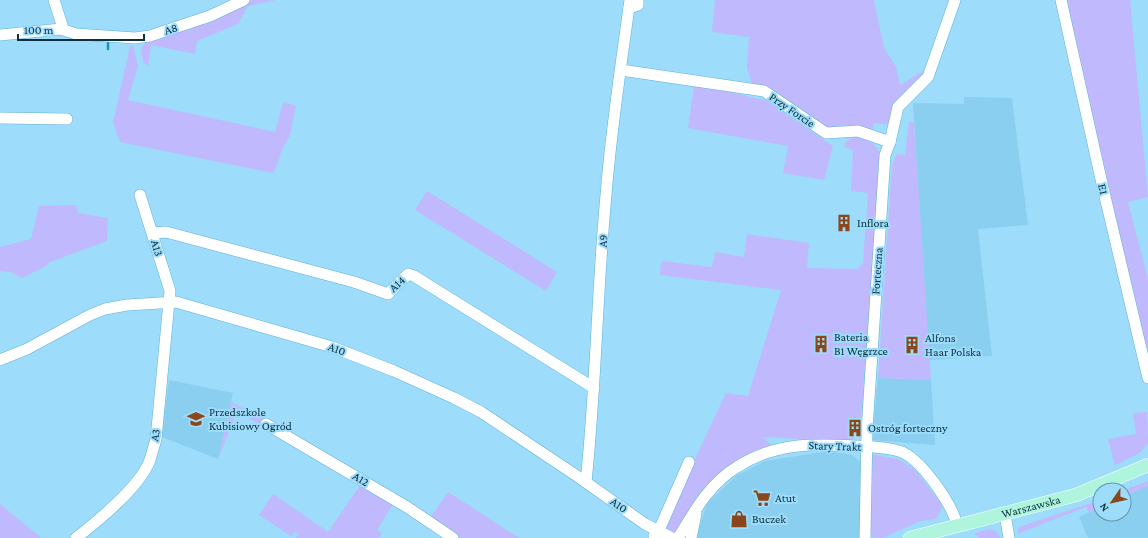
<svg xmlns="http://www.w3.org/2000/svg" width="1148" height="538" viewBox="0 0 1148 538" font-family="'Crimson Pro',serif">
  <rect width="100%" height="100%" fill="#9ddcfa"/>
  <g fill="#8acff0">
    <path d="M964,97l48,1 16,127 -50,4 14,127 -63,4 -16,-257 51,1z"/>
    <path d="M878,378l53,2 4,65 -63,-5z"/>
    <path d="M169,380l64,13 -15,66 -56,-22z"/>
    <path d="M829,451l23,4 10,8 -2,75h-164l11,-34 29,-28 29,-15z"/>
    <path d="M1148,486v52h-60l-9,-21 21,-10v7h24v-18z"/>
  </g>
  <g fill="#c0b9fd">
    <path d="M252,0h24l-28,6 -10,18 -41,17 -2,13 -44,-9 -3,21 -5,-4 -2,-13 5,-8z"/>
    <path d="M715,0h159l10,48 12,19 4,18 27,-16 -36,56 -17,-2 -2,9 -43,-2 -76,-44 -6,-18 2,-31 -37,-5z"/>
    <path d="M1067,0h63l18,197 -20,5 20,77v84l-39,-158z"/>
    <path d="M133,45l5,21 -10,34 147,32 8,-30 13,4 -6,29 -8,15 -8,23 -154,-31 -7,-19 17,-77z"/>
    <path d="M694,86l36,6 37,9 66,45 -9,34 -41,-7 5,-27 -100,-18z"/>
    <path d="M909,122h5l17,258 -53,-2 14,-213 5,-11 8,1z"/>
    <path d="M860,136l13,7 8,11 -21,279 -9,9 -88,-5 9,9 -20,8 -70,68 -7,10 -8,-3 -2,-6 61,-130 22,3 33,-106 -121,-15 1,-14 51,6 3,-15 29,5 3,-23 62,9 -2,25 50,1 6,-6 5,-70 -17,-2 2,-41 -9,-3c2,-8 9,-10 16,-11z"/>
    <path d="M427,191l130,81 -11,19 -131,-81z"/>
    <path d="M76,205l2,8 30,5 -1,23 -57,21 -4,4 -24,12 -12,-6 -10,-1v-24l31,-8 8,-33z"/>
    <path d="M231,402l35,18 -3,6 -26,-14 -19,47z"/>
    <path d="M1147,412l1,31 -8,10 -25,12 -7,-26 28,-5 -3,-21z"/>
    <path d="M873,455l25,4 16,10 29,37 -7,13 -16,2 -37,17 -13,-1z"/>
    <path d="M1148,481v5l-24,10v-6z"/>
    <path d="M361,484l32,20 -16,26 5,3 -3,5h-83l3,-4 -4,-2 -4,4 -32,-21 14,-21 55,38z"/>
    <path d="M448,492l71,46h-60l-29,-20z"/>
    <path d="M1100,500v7l-11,6 -3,-6 -69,27 2,-7z"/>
    <path d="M0,504l41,34h-41z"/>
    <path d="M989,529l7,2 4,7h-21l-4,-5z"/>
  </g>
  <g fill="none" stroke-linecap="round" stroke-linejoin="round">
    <path stroke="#1893bf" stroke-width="2.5" d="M108,40v9"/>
    <g stroke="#60b1d6" stroke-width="12">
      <g id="minor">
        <path d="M54,0l8,25 -1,4"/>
        <path d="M1061,0l42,188 45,190"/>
        <path d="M629,8l9,-3v-5"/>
        <path d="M0,35l61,-6 15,5 59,4 15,-2 60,-20 34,-16"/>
        <path d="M621,70l143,21 62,42 32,-2 32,11"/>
        <path d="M0,118l67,1"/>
        <path d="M153,233l13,-1 188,50 34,12 20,-20 6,2 180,112"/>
        <path d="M0,360l27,-11 63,-34 15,-6 22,-4 49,-3 156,45 62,24 60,27 27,14 96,64 68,48 27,14"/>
        <path d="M266,424l141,83 46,31"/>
        <path d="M586,482c10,-95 11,-191 20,-287 5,-65 15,-130 24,-195"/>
        <path d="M1005,514l4,24"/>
        <path d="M654,536l6,-8 29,-66"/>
        <path d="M76,538c23,-18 64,-51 74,-78 2,-7 4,-14 6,-21l14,-148 -30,-96"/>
        <path d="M678,538c16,-26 32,-55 59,-71 39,-25 75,-23 120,-21 13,1 29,1 42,5 21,6 53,53 58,74"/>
        <path d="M691,538l5,-24"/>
        <path d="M865,538l2,-108 18,-275 5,-13 8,-35 30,-30 27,-77"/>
      </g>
    </g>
    <g stroke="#fff" stroke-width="14">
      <g id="major">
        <path id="s1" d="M910,538l166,-43 72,-30"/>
      </g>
    </g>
    <use href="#minor" stroke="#fff" stroke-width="11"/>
    <use href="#major" stroke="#aff5dd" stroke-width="13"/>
  </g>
  <defs>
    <g id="building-bare" transform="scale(1.38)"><path d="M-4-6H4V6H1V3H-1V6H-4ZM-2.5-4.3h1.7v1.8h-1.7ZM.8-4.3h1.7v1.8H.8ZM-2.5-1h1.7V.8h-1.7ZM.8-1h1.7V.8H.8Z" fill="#8b471c" stroke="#9ddcfa" stroke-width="2.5" paint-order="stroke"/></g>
    <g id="school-bare" transform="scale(1.38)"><path d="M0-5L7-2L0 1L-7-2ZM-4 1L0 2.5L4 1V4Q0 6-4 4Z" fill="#8b471c" stroke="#9ddcfa" stroke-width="2.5" paint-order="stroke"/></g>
    <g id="supermarket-bare" transform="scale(1.38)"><path d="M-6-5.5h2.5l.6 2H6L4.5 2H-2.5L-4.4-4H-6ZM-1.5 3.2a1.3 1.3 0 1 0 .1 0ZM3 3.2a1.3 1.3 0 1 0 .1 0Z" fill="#8b471c" stroke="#9ddcfa" stroke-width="2.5" paint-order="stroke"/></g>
    <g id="shop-bare" transform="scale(1.38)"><path d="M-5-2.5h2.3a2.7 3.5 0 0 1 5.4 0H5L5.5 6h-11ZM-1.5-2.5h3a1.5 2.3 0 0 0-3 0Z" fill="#8b471c" stroke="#9ddcfa" stroke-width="2.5" paint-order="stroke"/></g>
  </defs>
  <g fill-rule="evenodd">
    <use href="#building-bare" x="844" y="223"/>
    <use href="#building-bare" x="821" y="344"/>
    <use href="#building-bare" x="912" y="345"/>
    <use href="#school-bare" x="196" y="419"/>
    <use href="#building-bare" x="855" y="428"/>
    <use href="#supermarket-bare" x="762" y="498"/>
    <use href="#shop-bare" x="739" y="519"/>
  </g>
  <g text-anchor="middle" stroke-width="4" stroke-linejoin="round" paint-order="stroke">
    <g font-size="12" fill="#0d313f" stroke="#9ddcfa">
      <text transform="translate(171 29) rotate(-17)" y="4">A8</text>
      <text transform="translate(792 110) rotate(34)" y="4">Przy Forcie</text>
      <text transform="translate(1103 189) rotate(77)" y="4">E1</text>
      <text transform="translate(603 241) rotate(-87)" y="4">A9</text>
      <text transform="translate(157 248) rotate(73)" y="4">A13</text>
      <text transform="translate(877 271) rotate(-86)" y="4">Forteczna</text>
      <text transform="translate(397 284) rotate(-43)" y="4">A14</text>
      <text transform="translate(337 349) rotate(20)" y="4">A10</text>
      <text transform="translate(155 435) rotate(-81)" y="4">A3</text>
      <text transform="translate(835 446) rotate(2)" y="4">Stary Trakt</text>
      <text transform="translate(361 479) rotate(31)" y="4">A12</text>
      <text transform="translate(619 505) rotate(35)" y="4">A10</text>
      <text dy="4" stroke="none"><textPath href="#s1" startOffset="125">Warszawska</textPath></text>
    </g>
    <g font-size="12" fill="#0d313f" stroke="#9ddcfa" text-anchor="start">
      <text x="857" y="227">Inflora</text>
      <text x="834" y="341">Bateria<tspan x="834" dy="14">B1 Węgrzce</tspan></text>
      <text x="925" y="342">Alfons<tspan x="925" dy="14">Haar Polska</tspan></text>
      <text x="209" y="416">Przedszkole<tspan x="209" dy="14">Kubisiowy Ogród</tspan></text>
      <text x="868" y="432">Ostróg forteczny</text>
      <text x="775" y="502">Atut</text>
      <text x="752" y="523">Buczek</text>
    </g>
  </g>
  <g transform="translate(1112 502) rotate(236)"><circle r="19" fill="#9ddcfa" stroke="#6398af"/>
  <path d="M0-3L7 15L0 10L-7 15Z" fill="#8b471c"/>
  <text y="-6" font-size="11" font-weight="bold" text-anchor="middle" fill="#0d313f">N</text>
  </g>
  <path d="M18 34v6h126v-6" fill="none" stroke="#0d313f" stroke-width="2"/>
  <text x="24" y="34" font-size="12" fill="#0d313f" stroke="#9ddcfa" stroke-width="3" paint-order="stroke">100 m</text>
</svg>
